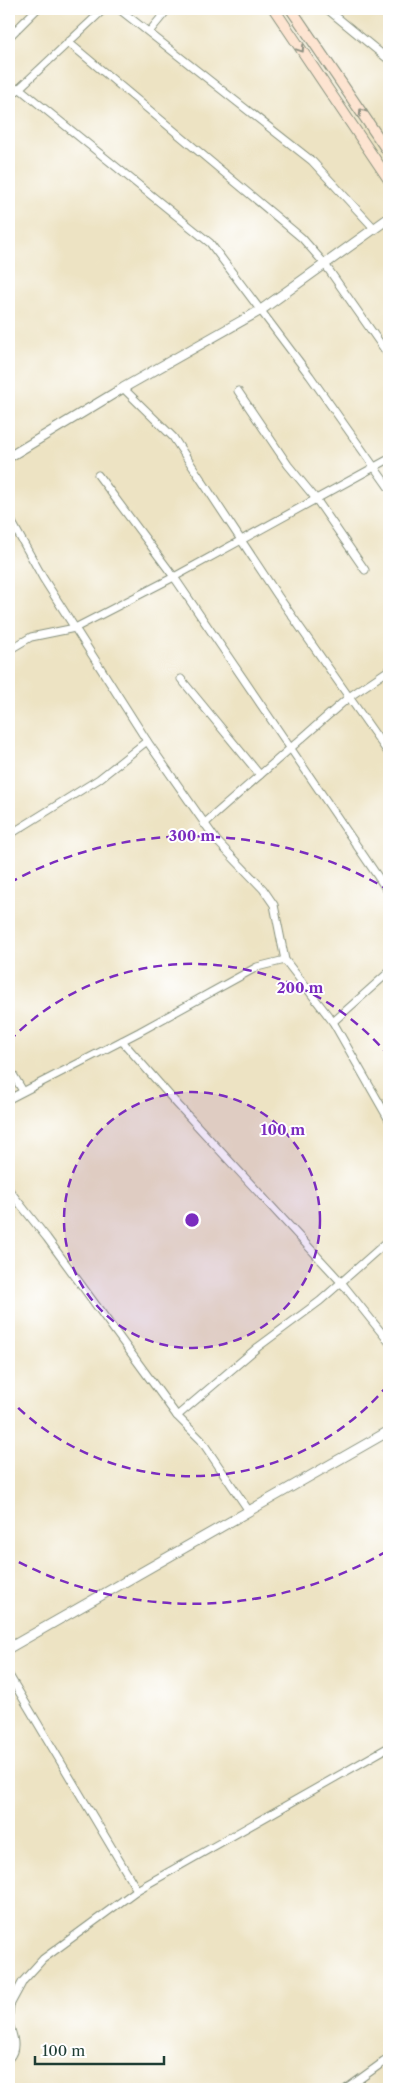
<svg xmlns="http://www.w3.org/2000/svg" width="398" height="2098" viewBox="0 0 398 2098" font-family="'Libre Caslon Text',serif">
  <rect width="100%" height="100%" fill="#fff"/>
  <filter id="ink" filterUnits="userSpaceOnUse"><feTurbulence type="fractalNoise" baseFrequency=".02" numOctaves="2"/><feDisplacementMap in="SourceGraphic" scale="10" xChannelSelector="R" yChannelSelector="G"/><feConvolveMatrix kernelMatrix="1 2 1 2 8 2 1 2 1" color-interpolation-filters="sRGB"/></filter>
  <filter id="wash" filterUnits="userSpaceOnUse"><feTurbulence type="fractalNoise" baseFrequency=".0096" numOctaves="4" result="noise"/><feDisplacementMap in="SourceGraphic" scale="20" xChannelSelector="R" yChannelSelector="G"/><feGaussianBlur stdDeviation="1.12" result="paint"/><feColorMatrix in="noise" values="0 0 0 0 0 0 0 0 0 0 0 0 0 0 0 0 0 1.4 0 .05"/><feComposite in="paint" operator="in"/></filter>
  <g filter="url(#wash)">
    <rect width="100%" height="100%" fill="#ede3c3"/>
  </g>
  <g filter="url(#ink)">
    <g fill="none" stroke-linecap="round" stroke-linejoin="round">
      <g stroke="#86907c" stroke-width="9">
        <g id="minor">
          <path d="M119,9l193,152 62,67"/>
          <path d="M327,9l62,51"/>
          <path d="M149,32l19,-23"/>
          <path d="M9,37l28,-28"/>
          <path d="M68,42l234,196 22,25 65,93"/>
          <path d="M19,88l191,155 100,133 79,112"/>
          <path d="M9,98l95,-89"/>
          <path d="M123,388l50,49 105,159 111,158"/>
          <path d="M238,391l50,74 28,34 49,71"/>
          <path d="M98,475l76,102 215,316"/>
          <path d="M9,517l34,61 104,163 70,100 46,48 11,16 11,55 48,62 56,98"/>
          <path d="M9,650l22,-13 44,-9 99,-51 215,-118"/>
          <path d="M181,679l79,96"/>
          <path d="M204,824l145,-127 40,-27"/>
          <path d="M9,835l90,-56 48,-38"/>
          <path d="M333,1022l56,-50"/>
          <path d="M122,1041l56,64 163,177 48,60"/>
          <path d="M9,1068l14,23"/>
          <path d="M9,1099l130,-67 118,-65 28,-7"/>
          <path d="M9,1190l38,48 130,178 24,24 48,71"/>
          <path d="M177,1416l81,-69 62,-46 69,-61"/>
          <path d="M9,1675l128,215"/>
          <path d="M9,2014l1,-9 13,-24 20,-22 94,-69 252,-143"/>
          <path d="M9,2024c4,11 9,25 0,34"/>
          <path d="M346,2089l43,-31"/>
        </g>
      </g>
      <g stroke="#86907c" stroke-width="11">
        <g id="tertiary">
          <path d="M9,457l114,-69 138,-78 128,-92"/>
          <path d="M9,1648l380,-217"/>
        </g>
      </g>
      <g stroke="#86907c" stroke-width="12">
        <g id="secondary">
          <path d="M274,9l115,171"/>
          <path d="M291,9l98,144"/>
        </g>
      </g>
      <use href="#minor" stroke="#fff" stroke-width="7"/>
      <use href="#tertiary" stroke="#fff" stroke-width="9"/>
      <use href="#secondary" stroke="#fde4d1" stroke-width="10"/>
    </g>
    <defs><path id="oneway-chevron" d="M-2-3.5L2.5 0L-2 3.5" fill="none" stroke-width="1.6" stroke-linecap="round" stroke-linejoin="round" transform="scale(1.25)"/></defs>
    <g stroke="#8e9082">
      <use href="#oneway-chevron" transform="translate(301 49) rotate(56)"/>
      <use href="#oneway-chevron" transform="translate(362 112) rotate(-124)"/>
    </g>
  </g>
  <circle cx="192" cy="1220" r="128" fill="#7b2cbf" fill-opacity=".12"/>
  <g fill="none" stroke="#7b2cbf" stroke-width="2.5" stroke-dasharray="9 6">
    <circle cx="192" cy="1220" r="128"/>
    <path d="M388 1385A256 256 0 0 1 9 1399M9 1041A256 256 0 0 1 388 1055"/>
    <path d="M387 1551A384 384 0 0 1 9 1557M9 883A384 384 0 0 1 387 889"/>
  </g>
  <circle cx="192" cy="1220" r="8" fill="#7b2cbf" stroke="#fff" stroke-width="2.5"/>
  <g font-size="15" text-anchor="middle" font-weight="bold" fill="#7b2cbf" stroke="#fff" stroke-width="4" stroke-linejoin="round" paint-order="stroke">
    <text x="192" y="841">300 m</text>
    <text x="300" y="993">200 m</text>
    <text x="283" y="1135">100 m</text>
  </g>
  <rect width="398" height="2098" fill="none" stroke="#fff" stroke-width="30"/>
  <path d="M35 2056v8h129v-8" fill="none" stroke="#1f3d34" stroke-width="2.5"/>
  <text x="42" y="2056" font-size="15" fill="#1f3d34" stroke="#ffffff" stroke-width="4" paint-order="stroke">100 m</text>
</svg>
